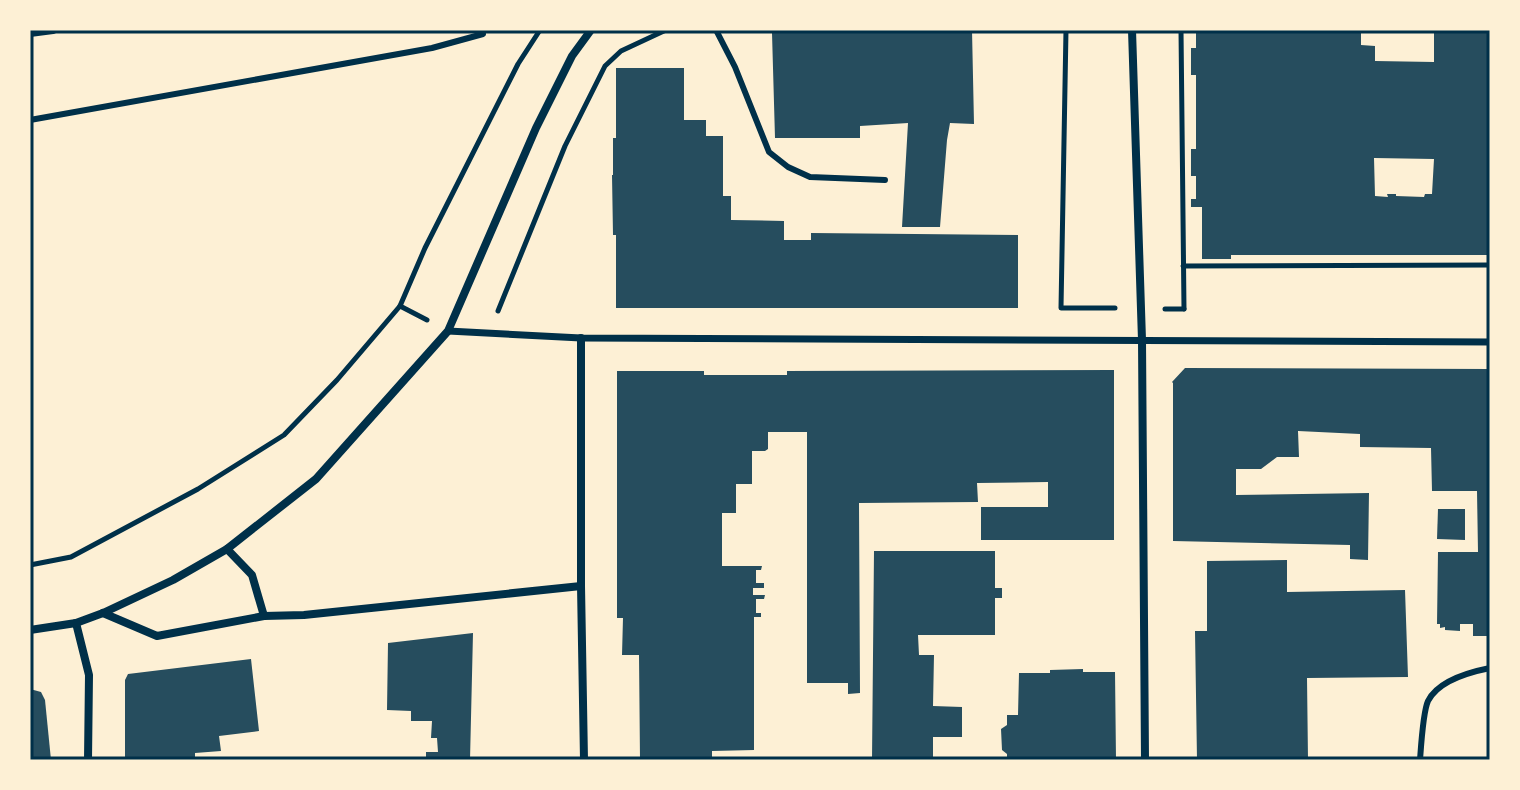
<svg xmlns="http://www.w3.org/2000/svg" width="1520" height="790" viewBox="0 0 1520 790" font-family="'Work Sans',sans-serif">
  <rect width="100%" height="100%" fill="#fdf0d5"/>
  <g fill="#264d5e" fill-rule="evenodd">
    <path d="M764,30h208l2,94 -24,-1 -3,17 -7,87h-38l6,-104 -48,3v12h-85l-3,-105h-8z"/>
    <path d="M1196,30h165v15l14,1v15l59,1v-32h56v225h-259v4h-29v-52h-11v-8h5v-23h-5v-27h5v-74h-5v-27h5zM1374,158l60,1 -2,35h-7l-1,3 -28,-1v-2h-9l1,3 -13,-1z"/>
    <path d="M616,68h68v52h22v16h17v60h8v24l53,1v19h27v-7l207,2v73h-402v-73h-3l-1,-60h1v-37h3z"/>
    <path d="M1185,368l305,1v267h-17v-12h-13v7l-15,-1v-3l-5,1v-4h-3l1,-72h40l-1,-61h-45l-1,-43 -71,-1v-13l-62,-3 1,26h-22l-16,12h-25v26l133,-2 -1,67 -18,-1v-14l-177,-4v-158l-1,-1z"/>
    <path d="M1114,370v170h-133v-33h67v-25l-71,1 1,19 -119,1 1,190 -12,1v-11h-41v-251h-39v17l-3,2h-13v33h-16v29h-14v53h40l-1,4h-5v13h8v5h-11v7h12l-1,4h-8v14h5v4h-7v133l-42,1v9h-72l-1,-105h-17l1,-37h-6v-247h87v4h83v-4z"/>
    <path d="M1438,509h27v31l-28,-1z"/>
    <path d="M874,551h121v37h7v10h-7v37h-77l1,20h15l-1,51 29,1v30h-29v23h-61z"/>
    <path d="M1287,560v32l118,-2 3,87 -101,1 1,82h-111l-2,-129h12v-70z"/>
    <path d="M473,633l-3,127h-44v-8h12l-1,-14h-6l1,-17h-21v-10l-24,-1 1,-67z"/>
    <path d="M251,659l8,72 -40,5 2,15 -26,2v7h-70v-80l3,-6z"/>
    <path d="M1083,669v3h32l1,88h-109v-6l-5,-4 -1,-21 6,-4v-10h11l1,-42h31v-3z"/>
    <path d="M30,689l11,3 4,8 6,60h-21z"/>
  </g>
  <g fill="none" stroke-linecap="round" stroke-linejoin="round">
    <g stroke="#003049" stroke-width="5">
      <path d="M1066,30l-5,278h54"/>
      <path d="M1181,30l3,279"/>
      <path d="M1183,266l307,-1"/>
      <path d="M400,306l27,14"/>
      <path d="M1165,309h19"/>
      <path d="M498,311l67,-165 40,-80 16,-15 45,-21"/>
      <path d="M30,565l41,-8 127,-68 86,-54 53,-55 63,-74 25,-58 93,-184 22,-34"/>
    </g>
    <g stroke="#003049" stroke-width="6">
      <path d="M716,30l19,37 34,85 19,15 22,10 75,3"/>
      <path d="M30,120l402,-72 51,-14"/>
      <path d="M1420,760c1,-13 3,-48 8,-59 10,-20 42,-29 62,-33"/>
    </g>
    <path stroke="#003049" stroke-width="7" d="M448,331l133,7 909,4"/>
    <g stroke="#003049" stroke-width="8">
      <path d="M1132,30l10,310 3,420"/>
      <path d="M30,33l23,-3"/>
      <path d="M581,338v248l3,174"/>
      <path d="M227,549l25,26 12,41 40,-1 277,-29"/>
      <path d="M103,613l54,23 107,-20"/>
      <path d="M76,623l13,52 -1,85"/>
      <path d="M30,630l46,-7 27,-10 70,-33 54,-31 89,-70 132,-148 88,-203 36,-72 19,-26"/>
    </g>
  </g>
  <rect width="1520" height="790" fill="none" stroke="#fdf0d5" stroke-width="64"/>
  <rect x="32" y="32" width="1456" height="726" fill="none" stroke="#003049" stroke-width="3"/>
</svg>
